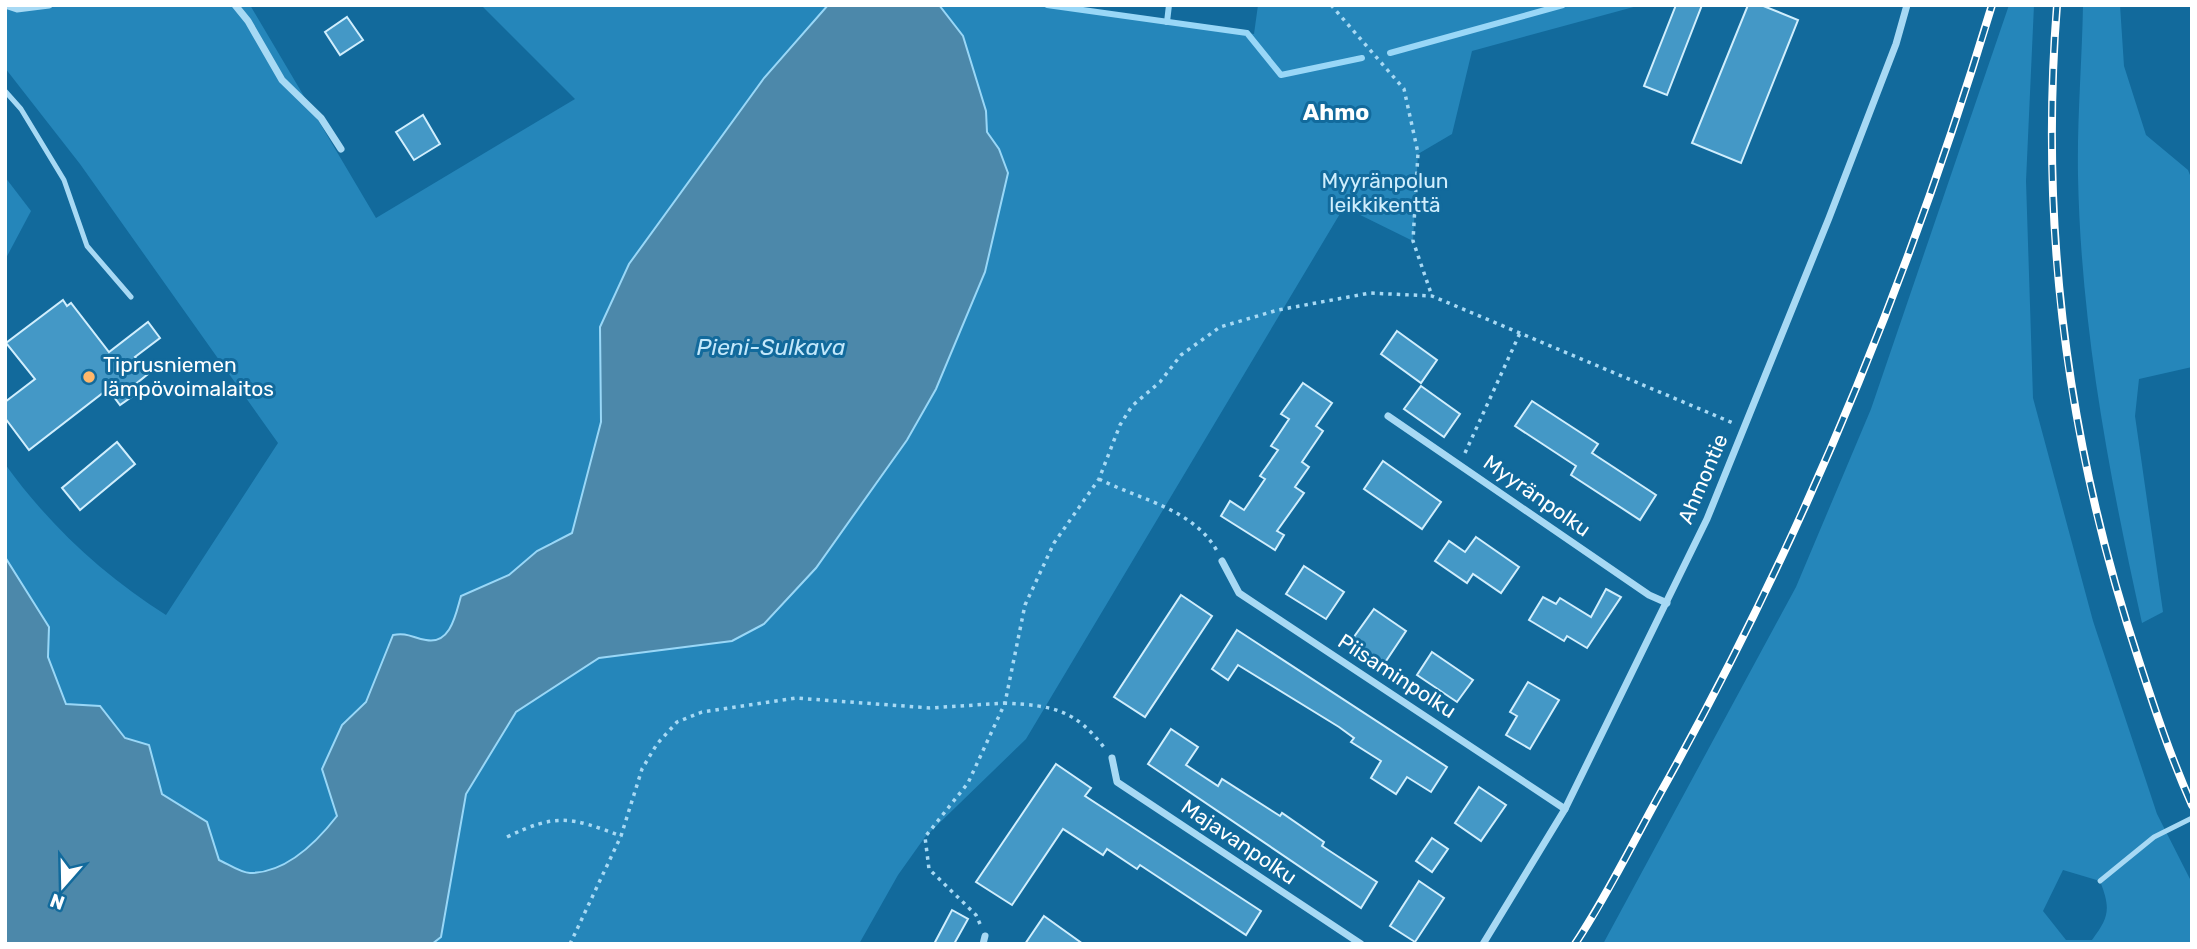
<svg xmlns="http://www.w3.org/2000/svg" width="2197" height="949" viewBox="0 0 2197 949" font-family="Rubik,sans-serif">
  <rect width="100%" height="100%" fill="#126a9c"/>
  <g fill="#2586ba" fill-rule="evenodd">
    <path d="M5,5h245l126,213 199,-119 -94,-94h370l-235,526 -65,11 -42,33 -48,21c-5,17 -10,49 -35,44 -13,-2 -19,-8 -33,-5l-27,67 -24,23 -19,43 14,48c-21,26 -51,57 -87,57 -9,0 -22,-9 -31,-13l-13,-38 -44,-28 -13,-49 -24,-7 -26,-32 -33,-2 -61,-64v-176c43,60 99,112 161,151l112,-172 -198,-279 -75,-96z"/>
    <path d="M866,5h181l207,29 4,-29h383l-169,46 -20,83 -34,20 -5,87 -69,-34 -318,532 -101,98 -27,38 -39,69h-504l200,-354z"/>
    <path d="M2009,5h25l-8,176 7,217 60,223 64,193 35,69v61h-589l193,-357 75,-178zM2063,870l37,11c11,28 9,36 -8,59h-26l-23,-29z"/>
    <path d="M2083,5h37l4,61 22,69 42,35 4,10v187l-53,12 -4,37 28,196 -21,11c-33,-148 -61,-296 -64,-447 -1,-57 4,-114 5,-171z"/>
    <path d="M5,177l26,34 -26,49z"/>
  </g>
  <path fill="#4c88aa" stroke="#99d7f7" stroke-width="2" d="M828,5h111l24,31 23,75 1,21 12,17 9,24 -23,99 -49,117 -29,51 -91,128 -52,56 -32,17 -133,17 -83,54 -50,82 -25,143 -9,7h-427v-387l44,70 -1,30 18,47 34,2 25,32 24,7 13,49 45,28 12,38c9,4 22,13 31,13 36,0 66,-30 87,-57l-15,-47 20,-44 24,-23 27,-67c14,-3 20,3 33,5 25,5 30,-27 35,-44l48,-21 28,-24 35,-18 29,-111 -1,-95 29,-63 135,-186z"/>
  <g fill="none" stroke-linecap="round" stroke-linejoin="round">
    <g stroke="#99d7f7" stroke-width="6">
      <path d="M1047,5l200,28 34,42 81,-17"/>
      <path d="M1167,22l2,-17"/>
      <path d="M1390,53l173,-48"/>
    </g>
  </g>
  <g fill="#4498c6" stroke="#d0eefd" stroke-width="2">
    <path d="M1676,5h26l-35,90 -23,-9z"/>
    <path d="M1748,5h13l37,15 -57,143 -49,-20z"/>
    <path d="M347,17l16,23 -23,15 -15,-23z"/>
    <path d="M423,115l17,29 -26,16 -18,-28z"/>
    <path d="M63,300l4,6 4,-3 38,49 39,-30 12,16 -25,19 13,17 -16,13 5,6 -17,12 -12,-16 -79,61 -24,-32v-16l30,-23 -29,-36z"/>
    <path d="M1397,331l40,29 -16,23 -40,-29z"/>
    <path d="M1303,383l29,20 -16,23 7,5 -21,31 7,5 -14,20 9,6 -27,38 7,4 -9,15 -54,-34 9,-15 14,9 21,-31 -5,-3 18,-26 -7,-4 18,-27 -8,-5z"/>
    <path d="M1421,386l39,28 -16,23 -40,-28z"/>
    <path d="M1532,401l66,43 -6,9 64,42 -16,25 -69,-45 5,-9 -61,-40z"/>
    <path d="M117,442l18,22 -55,46 -18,-22z"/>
    <path d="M1383,461l58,41 -19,27 -58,-40z"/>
    <path d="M1476,537l43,30 -18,26 -28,-19 -6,9 -32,-22 14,-20 16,11z"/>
    <path d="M1304,566l40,26 -18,27 -40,-25z"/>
    <path d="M1606,589l15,8 -34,51 -20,-12 -3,5 -35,-21 14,-23 13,7 4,-6 31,19z"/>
    <path d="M1181,595l31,21 -67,101 -31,-20z"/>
    <path d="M1374,609l32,22 -22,33 -33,-23z"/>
    <path d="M1237,630l210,137 -16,25 -24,-15 -11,17 -25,-16 10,-17 -30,-19 3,-4 -15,-11 -101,-62 -10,15 -16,-11z"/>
    <path d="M1432,652l41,28 -16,22 -40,-27z"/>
    <path d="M1528,682l31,18 -29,49 -24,-14 11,-19 -7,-4z"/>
    <path d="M1171,729l27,18 -12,18 32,21 4,-7 58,37 2,-3 42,29 -2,4 55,36 -16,26 -213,-144z"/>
    <path d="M1056,764l35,24 -6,8 176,115 -15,24 -106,-70 -3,4 -30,-20 -4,6 -40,-26 -51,76 -36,-23z"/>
    <path d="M1479,787l27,18 -25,36 -26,-18z"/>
    <path d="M1432,838l16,11 -16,23 -16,-11z"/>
    <path d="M1419,881l25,17 -29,44 -25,-16z"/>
    <path d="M952,910l16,9 -14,25h-20z"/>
    <path d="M1044,916l39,28h-58z"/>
  </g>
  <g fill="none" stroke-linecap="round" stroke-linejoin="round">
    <g stroke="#a7d9f4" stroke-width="3.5" stroke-dasharray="3.5 5" stroke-linecap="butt">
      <path d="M1331,5l73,84 14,64 -5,88 19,55"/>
      <path d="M1465,453l55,-120"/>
      <path d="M1099,479c39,20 95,30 118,72"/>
      <path d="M507,837c49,-24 64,-20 114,-1"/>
      <path d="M980,924l-4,-9 -47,-46 -4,-32 43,-54 37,-80c49,3 70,6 101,47"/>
      <path d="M570,944l51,-108 21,-67 15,-25 20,-22 25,-10 94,-14 134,10 75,-5 20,-98 29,-62 45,-64 21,-54 12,-19 28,-24 21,-27 39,-28 58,-17 92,-17 62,3 301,127"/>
    </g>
    <g stroke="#a7d9f4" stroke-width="5">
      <path d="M5,91l16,18 43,71 23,66 44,51"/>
      <path d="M2100,881l54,-44 38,-19"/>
    </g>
    <g stroke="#a7d9f4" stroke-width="7">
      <path d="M5,5l12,4 32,-4"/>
      <path d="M235,5l13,16 34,59 39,38 20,31"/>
      <path d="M1388,416l261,179 18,8"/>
      <path d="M1222,561l17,32 326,216"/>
      <path d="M1112,758l5,24 244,162"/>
      <path d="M983,944l2,-8"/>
      <path d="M1483,944l82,-135 142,-290 122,-301 67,-174 11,-39"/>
    </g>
    <g stroke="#fff" stroke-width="8">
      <g id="rail">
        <path d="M2057,5c-18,226 11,442 82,656 16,49 32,97 53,144"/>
        <path d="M1575,944c34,-51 61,-108 91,-161 137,-246 245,-509 326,-778"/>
      </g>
    </g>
    <use href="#rail" stroke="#126a9c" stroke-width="5" stroke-dasharray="16" stroke-linecap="butt"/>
  </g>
  <circle fill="#ffb76a" stroke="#126a9c" stroke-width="2.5" cx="89" cy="377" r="7"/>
  <g text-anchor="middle" stroke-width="6" stroke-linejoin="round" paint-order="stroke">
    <g font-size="21" fill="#d0eefd" stroke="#126a9c">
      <text x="1385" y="188">Myyränpolun<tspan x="1385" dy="24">leikkikenttä</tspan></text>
    </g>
    <g font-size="21" fill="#fff" stroke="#126a9c" text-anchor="start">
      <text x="103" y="372">Tiprusniemen<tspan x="103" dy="24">lämpövoimalaitos</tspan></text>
    </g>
    <g font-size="21" fill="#fff" stroke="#126a9c">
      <text transform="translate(1703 479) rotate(-67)" y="7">Ahmontie</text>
      <text transform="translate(1537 496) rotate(35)" y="7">Myyränpolku</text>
      <text transform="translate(1397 676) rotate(33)" y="7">Piisaminpolku</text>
      <text transform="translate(1239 842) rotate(34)" y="7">Majavanpolku</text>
    </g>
    <g font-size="23" font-weight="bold" fill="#fff" stroke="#126a9c">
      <text x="1336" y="120">Ahmo</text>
    </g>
    <g font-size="23" font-style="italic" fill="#c3e8fb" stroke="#126a9c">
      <text x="771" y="355">Pieni-Sulkava</text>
    </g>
  </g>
  <rect width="2197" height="949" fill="none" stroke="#ffffff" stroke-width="14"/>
  <g transform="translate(63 886) rotate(200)" stroke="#126a9c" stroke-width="5" paint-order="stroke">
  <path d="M0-5L12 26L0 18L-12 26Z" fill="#ffffff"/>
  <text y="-10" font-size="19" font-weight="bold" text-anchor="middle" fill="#ffffff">N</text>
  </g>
</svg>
